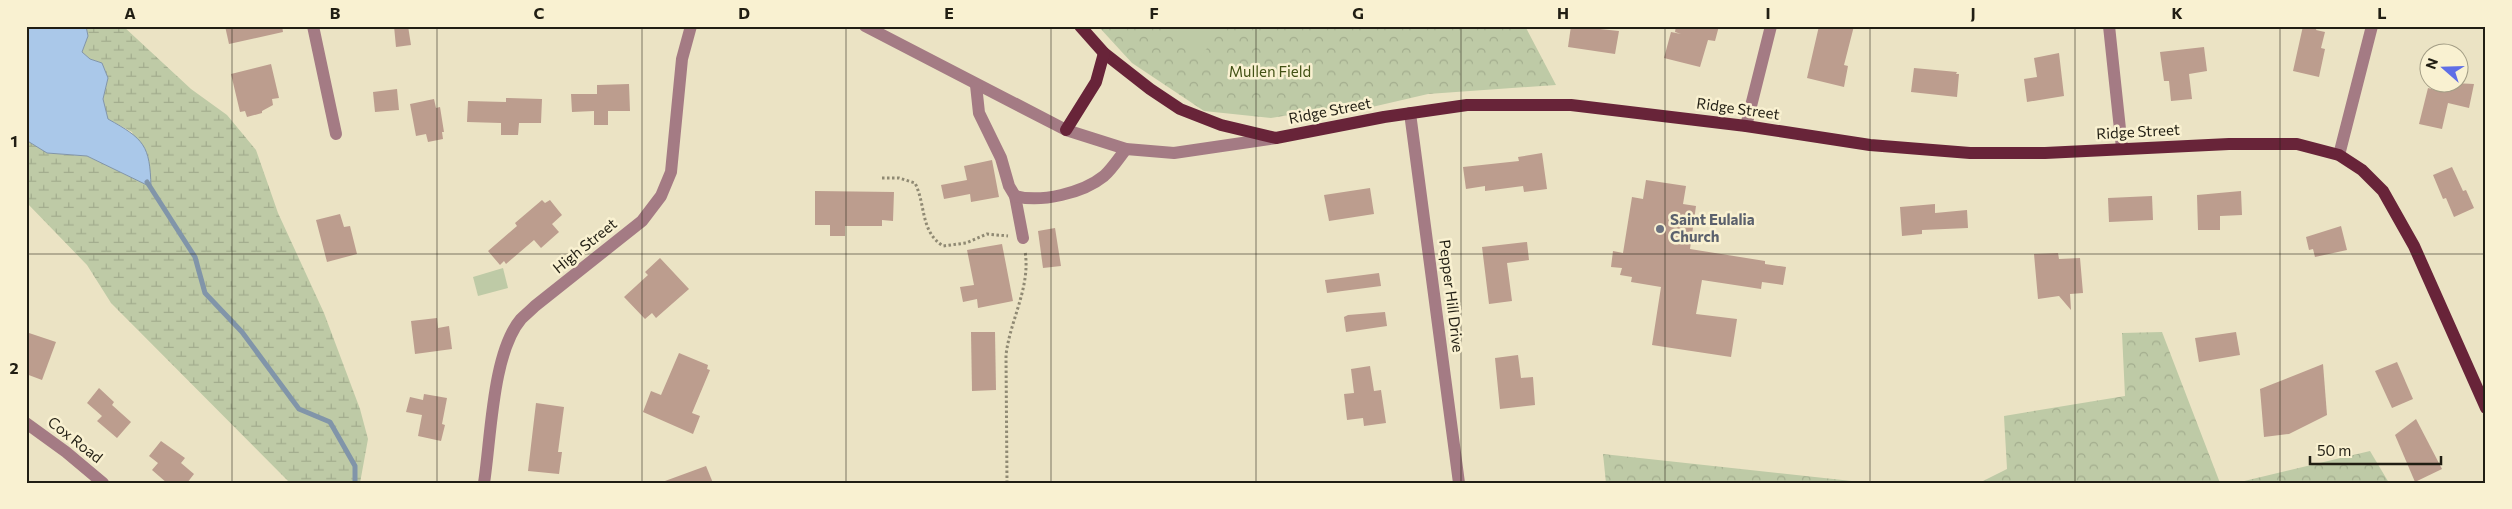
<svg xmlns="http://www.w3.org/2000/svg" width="2512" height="509" viewBox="0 0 2512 509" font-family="Commissioner,sans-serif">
  <defs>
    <pattern id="forest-crowns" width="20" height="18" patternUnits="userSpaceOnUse" patternTransform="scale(1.25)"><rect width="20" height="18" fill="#becaa6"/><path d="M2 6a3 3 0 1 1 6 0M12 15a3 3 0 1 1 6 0" fill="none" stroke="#a3ad8e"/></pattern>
    <pattern id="wetland-marsh" width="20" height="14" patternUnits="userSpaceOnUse" patternTransform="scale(1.25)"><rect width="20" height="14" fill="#becaa6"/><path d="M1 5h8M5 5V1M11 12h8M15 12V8" fill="none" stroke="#a3ad8e"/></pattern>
  </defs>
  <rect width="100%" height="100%" fill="#ebe3c4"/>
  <g fill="url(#forest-crowns)">
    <path d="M1098,26h427l31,59 -128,9 -56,13 -46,2 -55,9 -67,-7 -72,-48z"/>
    <path d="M2162,332l58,151h-241l28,-14 -3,-53 121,-20 -3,-63z"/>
    <path d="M2370,451l19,32h-153z"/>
    <path d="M1603,454l267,29h-264z"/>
  </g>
  <path fill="url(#wetland-marsh)" d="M86,26h37l68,63 36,26 29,35 22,63 46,100 36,96 8,30 -8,44h-70l-179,-180 -24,-38 -61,-63v-62l21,13 40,3 64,31 -19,-55 -24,-13 -5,-20 5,-21 -6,-15 -12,-4 -8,-7 6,-16z"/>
  <g fill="#becaa6">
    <path d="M1169,26h55l-23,30z"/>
    <path d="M503,268l5,20 -30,8 -5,-19z"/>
  </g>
  <path fill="#aac8e9" stroke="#8195a9" d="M26,26h60l2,10 -6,16 8,7 12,4 6,15 -5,21 5,20c36,20 42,26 43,68l-64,-31 -40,-3 -21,-13z"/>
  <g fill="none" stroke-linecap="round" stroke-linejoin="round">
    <path stroke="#8195a9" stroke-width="5" d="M147,182l48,75 10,36 37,39 57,77 31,13 25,44v17"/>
  </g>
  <g fill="#bc9d8e">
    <path d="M225,26h57l1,6 -54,12z"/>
    <path d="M394,26h14l3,19 -15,2z"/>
    <path d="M1571,26l48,5 -4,23 -47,-7z"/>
    <path d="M1676,26h43l-4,15 -7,-1 -8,27 -36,-9 7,-26 10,2 -6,-2z"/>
    <path d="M1819,26h35l-10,39 4,1 -4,21 -37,-9z"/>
    <path d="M2303,26h14l-1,4 9,2 -4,16 4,1 -6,28 -26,-6z"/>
    <path d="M2204,47l3,24 -18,3 3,25 -21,2 -2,-20h-5l-4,-29z"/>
    <path d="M2059,53l5,43 -37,6 -3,-23 13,-2 -3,-19z"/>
    <path d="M271,64l8,34 -7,1 1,6 -11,6v2l-15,4 -2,-6 -5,1 -9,-38z"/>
    <path d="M1914,68l43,4 -1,2h3l-2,23 -46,-5z"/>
    <path d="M2434,82l40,2 -5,24 -21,-5 -6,26 -23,-5 9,-36 4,1z"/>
    <path d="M629,84l1,27h-22v14h-14v-14l-22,1 -1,-18h26v-9z"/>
    <path d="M397,89l2,21 -24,2 -2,-20z"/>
    <path d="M506,98l36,1 -1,24h-22l-1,12h-17v-12l-34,-1 1,-21 38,1z"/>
    <path d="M434,99l2,9 4,-1 4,25h-2l1,7 -15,3 -2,-8 -10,2 -6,-32z"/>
    <path d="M1542,153l5,36 -23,3 -1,-6 -38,5v-5l-19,3 -3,-22 56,-6 -1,-4z"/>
    <path d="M992,160l7,37 -28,5 -1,-8 -26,5 -3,-14 26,-5 -3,-14z"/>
    <path d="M2452,167l11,24 3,-1 8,18 -20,9 -8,-19 -3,1 -10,-24z"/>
    <path d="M1646,180l40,6 -3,18 13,2 -6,43 75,12v3l21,3 -3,18 -21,-3 -1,7 -59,-9 -6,34 41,5 -6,38 -79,-12 9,-58 -30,-5 1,-5 -12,-2 2,-7 -11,-1 2,-16 10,2 9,-56 11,2z"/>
    <path d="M1370,188l4,26 -45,7 -5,-26z"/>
    <path d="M815,191l79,1 -1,29 -11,-1v6h-37v10h-15v-11h-15z"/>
    <path d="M2241,191l1,24 -22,1v14h-22l-1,-35z"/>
    <path d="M2152,196l1,24 -44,2 -1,-24z"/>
    <path d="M542,200l3,3 5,-3 12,15 -10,9 7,8 -18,16 -7,-8 -28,24 -2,-3 -4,4 -12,-14 29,-25 -2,-3z"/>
    <path d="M1935,204v9l32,-3 1,18 -46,2v4l-20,2 -2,-29z"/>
    <path d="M340,214l4,13 6,-1 7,28 -30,8 -11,-42z"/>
    <path d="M2341,226l6,24 -32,7 -2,-8 -4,1 -3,-13z"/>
    <path d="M1055,228l6,38 -18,2 -5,-37z"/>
    <path d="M1527,242l2,18 -22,3 5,38 -23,3 -7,-57z"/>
    <path d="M1002,244l11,57 -35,7 -1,-9 -14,3 -3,-15 14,-2 -7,-35z"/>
    <path d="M2058,253l1,6 21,-1 3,35 -13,1 1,16 -12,-14 -21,3 -4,-45z"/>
    <path d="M660,258l29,31 -33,29 -4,-5 -7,6 -21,-22 24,-22 -3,-3z"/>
    <path d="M1379,273l2,13 -54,7 -2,-13z"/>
    <path d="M1385,312l2,14 -41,6 -2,-15 4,-2z"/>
    <path d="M437,318l1,10 11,-2 3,23 -37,5 -4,-33z"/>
    <path d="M26,332l30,10 -14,38 -16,-6z"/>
    <path d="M971,332h24l1,58 -24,1z"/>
    <path d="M2236,332l4,23 -41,7 -4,-24z"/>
    <path d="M679,353l29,12 -1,4 3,1 -18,43 8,3 -7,18 -50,-22 8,-21 10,4z"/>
    <path d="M1518,355l3,23 12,-1 2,28 -35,4 -5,-51z"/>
    <path d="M2397,362l16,37 -21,9 -17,-37z"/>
    <path d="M2323,364l4,51 -38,19 -25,3 -4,-48z"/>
    <path d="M1370,366l4,25 7,-1 5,33 -22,3 -1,-8 -16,2 -3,-26 10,-1 -3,-24z"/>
    <path d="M99,388l15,14 -2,3 19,17 -14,16 -20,-17 5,-5 -15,-13z"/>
    <path d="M424,394l23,4 -5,26 3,1 -4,16 -23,-5 4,-21 -16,-3 4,-15 13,3z"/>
    <path d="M536,403l28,4 -6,45h4l-3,22 -31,-3z"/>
    <path d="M2416,419l26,50 -27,13 -20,-47z"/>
    <path d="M161,441l24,17 -4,5 13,11 -7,9h-20l-15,-13 6,-7 -9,-7z"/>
    <path d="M706,466l7,17h-48v-2z"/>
  </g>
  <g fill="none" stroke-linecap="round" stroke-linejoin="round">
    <g stroke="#8f8973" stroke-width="3" stroke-dasharray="2.5 2.5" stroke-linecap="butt">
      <path d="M882,178h17l16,5c11,22 5,48 28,63l23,-3 21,-9 21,2"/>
      <path d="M1007,483l-1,-128c4,-35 25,-68 19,-104"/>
    </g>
    <g stroke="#a47b84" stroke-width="12">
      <path d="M313,26l23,108"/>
      <path d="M865,26l201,104 60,19 48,4 102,-15"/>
      <path d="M2109,26l13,122"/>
      <path d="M976,85l3,28 22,45 8,28 6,10 8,42"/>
      <path d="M1410,113l49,370"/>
      <path d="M1746,126l25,-100"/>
      <path d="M2339,155l33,-129"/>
      <path d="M1015,196c26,7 68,-3 89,-20 8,-7 15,-18 22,-27"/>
      <path d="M26,423l40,29 37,31"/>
      <path d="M484,483c7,-44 8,-130 37,-164 4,-4 9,-8 14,-13l107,-85 19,-25 10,-24 11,-113 9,-33"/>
    </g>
    <g stroke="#682439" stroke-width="12">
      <path d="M1080,26l24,27 46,36 30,20 41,16 55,13 108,-21 83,-12h104l175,21 124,19 100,8h75l184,-9h68l42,11 23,15 21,21 31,55 72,162"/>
      <path d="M1066,130l30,-48 8,-29"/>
    </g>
  </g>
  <path fill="none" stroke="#211e13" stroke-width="1" stroke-opacity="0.55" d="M232,26v457M437,26v457M642,26v457M846,26v457M1051,26v457M1256,26v457M1461,26v457M1665,26v457M1870,26v457M2075,26v457M2280,26v457M26,254h2460"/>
  <circle fill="#6b7280" stroke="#f9f1d1" stroke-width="2" cx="1660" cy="229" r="5"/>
  <g text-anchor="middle" stroke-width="5" stroke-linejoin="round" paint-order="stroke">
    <g font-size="15" fill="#435215" stroke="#f9f1d1">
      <text x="1270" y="77">Mullen Field</text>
    </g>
    <g font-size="15" fill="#211e13" stroke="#f9f1d1">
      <text transform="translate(1738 109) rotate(8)" y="5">Ridge Street</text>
      <text transform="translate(1330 111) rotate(-11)" y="5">Ridge Street</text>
      <text transform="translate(2138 132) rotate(-3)" y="5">Ridge Street</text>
      <text transform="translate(585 246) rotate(-39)" y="5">High Street</text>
      <text transform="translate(1451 296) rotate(83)" y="5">Pepper Hill Drive</text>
      <text transform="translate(75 440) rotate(38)" y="5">Cox Road</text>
    </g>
    <g font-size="15" font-weight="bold" fill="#5b616d" stroke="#f9f1d1" text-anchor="start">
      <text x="1670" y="225">Saint Eulalia<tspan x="1670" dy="17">Church</tspan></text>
    </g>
  </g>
  <rect width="2512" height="509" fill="none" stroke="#f9f1d1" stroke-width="55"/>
  <g transform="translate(2444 68) rotate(290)"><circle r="24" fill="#f9f1d1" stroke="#a39d85"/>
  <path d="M0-4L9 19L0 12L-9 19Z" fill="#5f6ee6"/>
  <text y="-8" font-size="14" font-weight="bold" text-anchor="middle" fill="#211e13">N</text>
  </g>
  <path d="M2310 456v8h131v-8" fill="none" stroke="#211e13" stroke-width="2.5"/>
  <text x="2317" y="456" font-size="15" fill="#211e13" stroke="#f9f1d1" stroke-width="4" paint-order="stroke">50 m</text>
  <rect x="28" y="28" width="2456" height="454" fill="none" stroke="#211e13" stroke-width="2"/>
  <g font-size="16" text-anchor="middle" font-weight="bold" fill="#211e13">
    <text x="130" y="19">A</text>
    <text x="335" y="19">B</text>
    <text x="539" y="19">C</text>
    <text x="744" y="19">D</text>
    <text x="949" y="19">E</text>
    <text x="1154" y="19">F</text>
    <text x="1358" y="19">G</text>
    <text x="1563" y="19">H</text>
    <text x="1768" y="19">I</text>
    <text x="1973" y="19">J</text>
    <text x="2177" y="19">K</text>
    <text x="2382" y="19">L</text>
    <text x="14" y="147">1</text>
    <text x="14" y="374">2</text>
  </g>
</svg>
